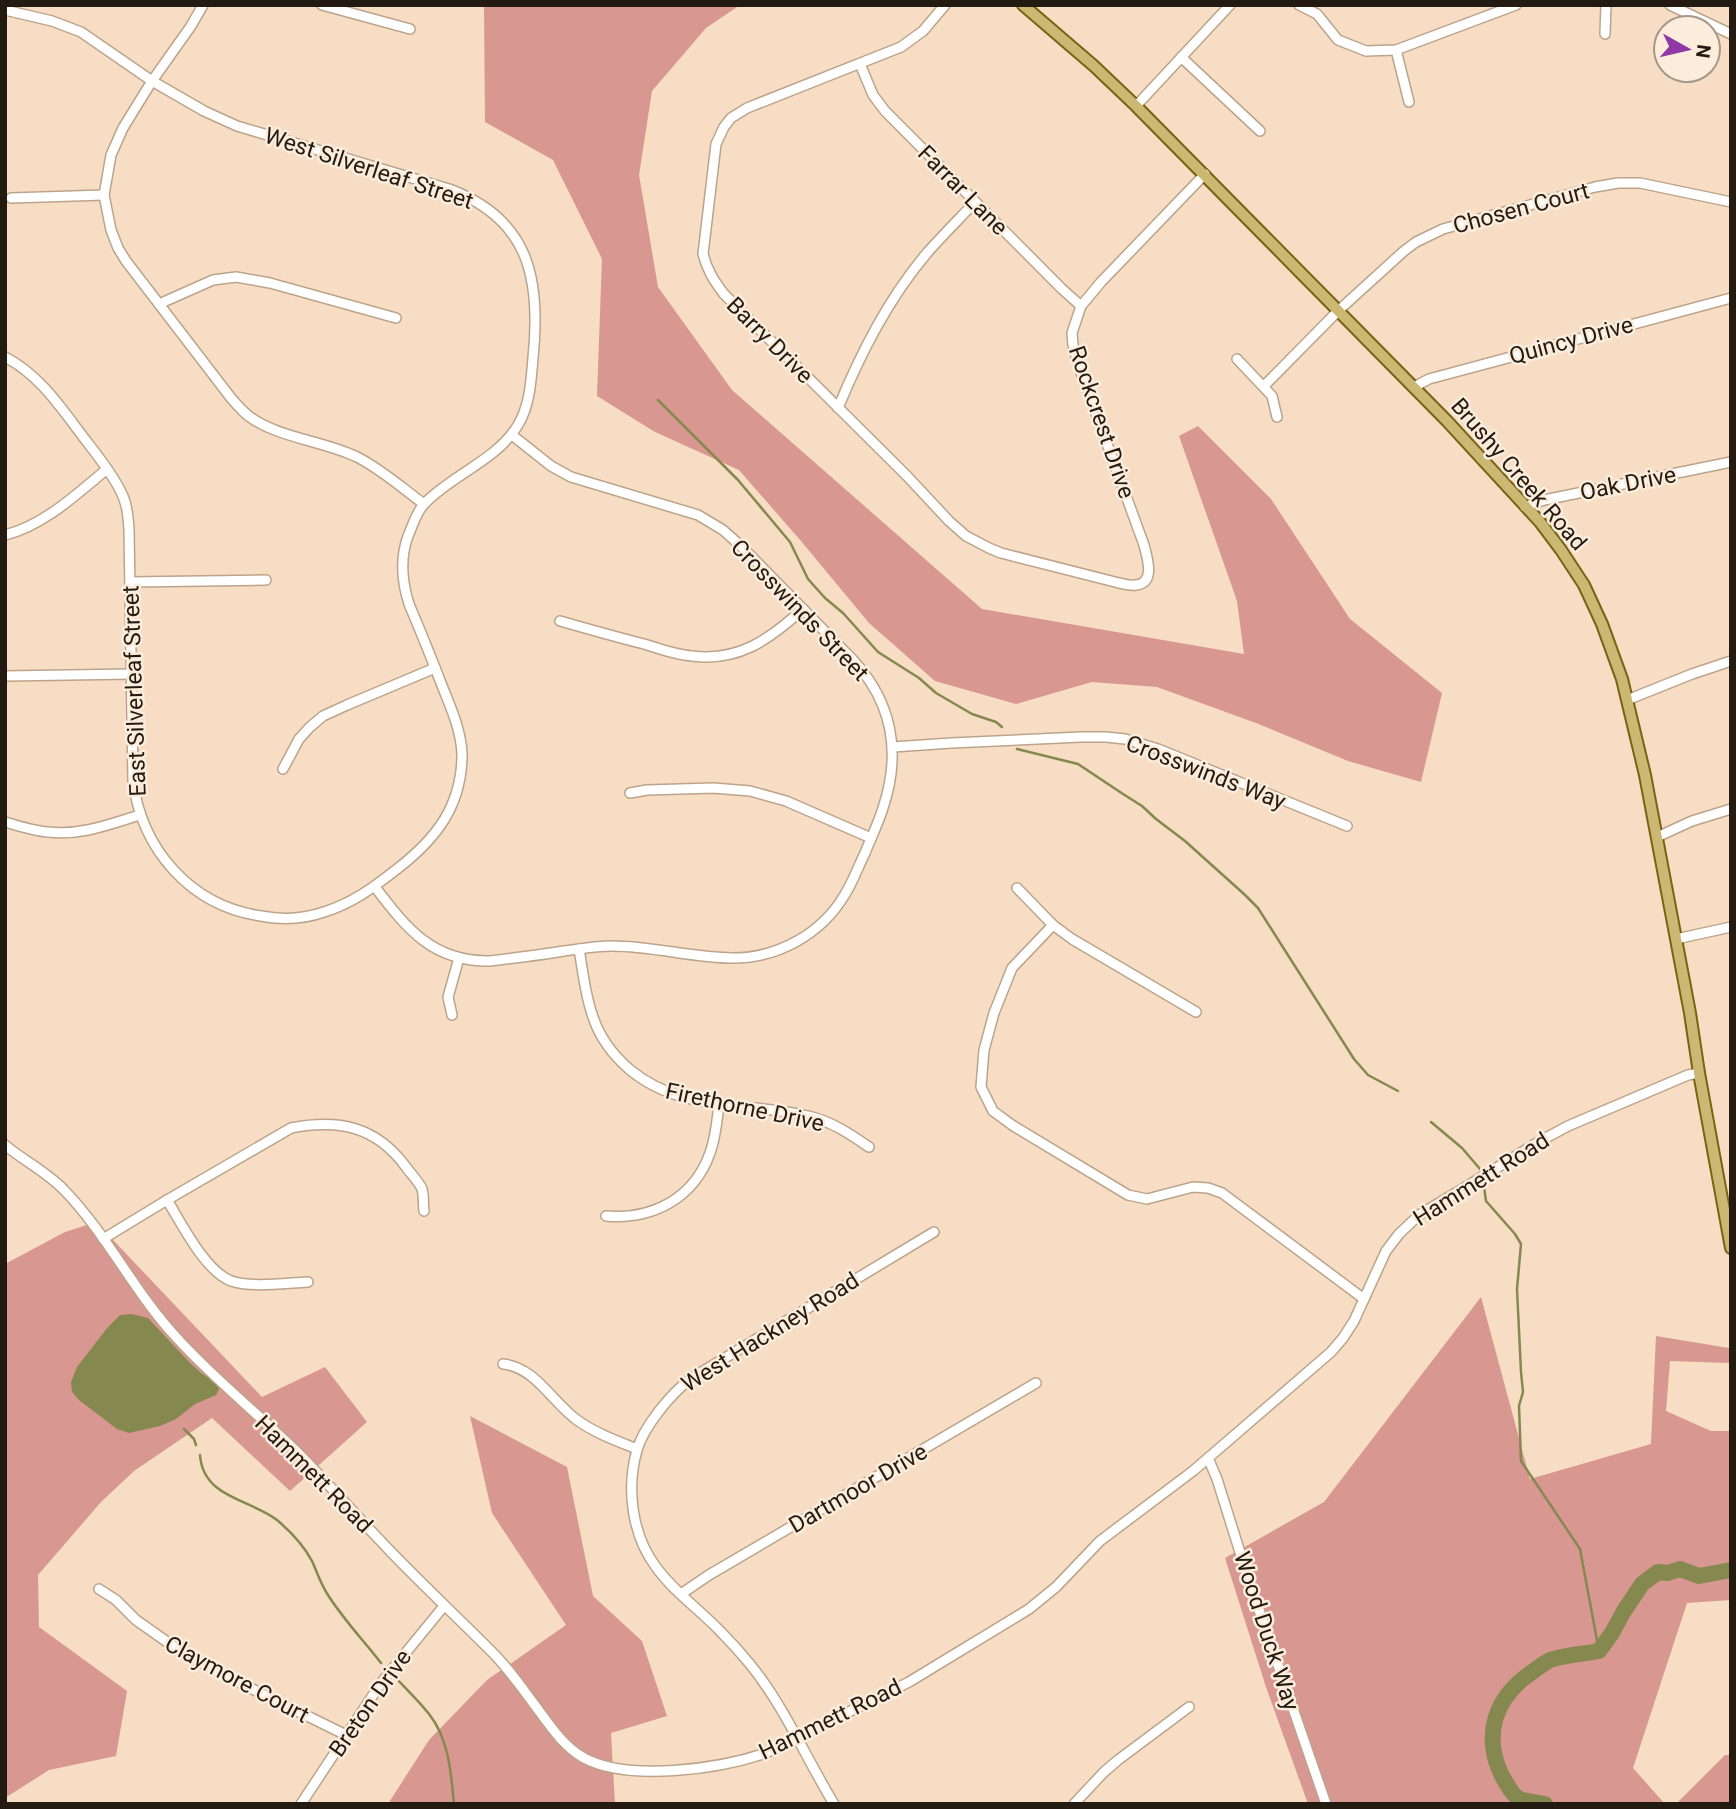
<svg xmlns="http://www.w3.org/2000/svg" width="1736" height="1809" viewBox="0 0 1736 1809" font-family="Roboto,sans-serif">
  <rect width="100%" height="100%" fill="#f6ddc3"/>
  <g fill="#d89791">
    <path d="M484,5h256l-34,23 -54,63 -13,84 19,112 74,103 250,219 262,45 -7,-53 -58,-165 19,-10 73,73 79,120 92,74 -21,89 -73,-21 -92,-38 -99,-36 -65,-5 -76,22 -81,-23 -66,-58 -68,-82 -62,-71 -84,-38 -58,-36 5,-137 -49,-99 -68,-38z"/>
    <path d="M96,1222l166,175 63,-30 42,55 -77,69 -78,-73 -78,53 -33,31 -63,73 1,52 88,64 -11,65 -67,14 -44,28v-534l60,-32z"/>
    <path d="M1481,1297l49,182 121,-35 5,-108 73,12v15l-59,-2 -4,50 45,20h20v169l-44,3 -54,165 32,36h-357l-42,-117 -41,-129 99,-56z"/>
    <path d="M470,1416l97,51 26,129 49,45 25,75 -56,17 4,71h-227l41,-64 58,-60 79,-55 -74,-112z"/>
    <path d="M1725,1755h6v49h-55z"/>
  </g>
  <path fill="#85894f" d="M132,1314l16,4 42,45 11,10 15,9 3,7 -3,6 -21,9 -19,15 -16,7 -31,7 -12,-4 -38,-29 -7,-8 -1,-10 6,-15 31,-40 12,-12z"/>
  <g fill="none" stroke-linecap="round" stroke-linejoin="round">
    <g stroke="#85894f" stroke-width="2.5">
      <path d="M658,400l80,80 52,62 18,37 17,19 18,15 35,39 41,26 17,15 36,21 24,8 6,5"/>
      <path d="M1017,749l61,15 45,30 19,12 14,13 29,22 59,53 14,14 96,151 14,16 30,16"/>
      <path d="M1431,1122l31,26 18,21"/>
      <path d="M1484,1187l2,14 29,33 6,10 -4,45 4,83 2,20 -4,14 2,55 59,88 19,102"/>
      <path d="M184,1429l10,10 2,6"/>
      <path d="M200,1455c3,43 50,44 77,65 13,11 27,26 35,41 5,11 9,24 16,34 15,24 36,46 53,68"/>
      <path d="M395,1677c11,12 24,24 34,37 20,25 22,59 25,90"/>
    </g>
    <path stroke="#85894f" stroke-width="16" d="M1545,1804c-8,-2 -21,-2 -27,-6 -7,-4 -12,-16 -16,-22 -20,-41 -7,-79 30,-104 6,-4 12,-9 18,-12 15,-5 33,-6 49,-9l13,-18 12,-22 18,-27 16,-12 10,1 12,-4 19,7 32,-6"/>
    <g stroke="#bca48b" stroke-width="12">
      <g id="minor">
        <path d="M203,5l-12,21 -39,55 -29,47 -12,27 -7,40 7,35 7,18 8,13 105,137c6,7 12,14 19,19 29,21 74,24 107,40 24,12 45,31 67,47"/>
        <path d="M322,5l88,24"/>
        <path d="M945,5l-22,26 -22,16 -154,61 -16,10 -7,9 -8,17 -13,110c4,16 11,27 21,40l183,182 42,45 17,15 23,12 12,5 118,30c5,1 12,3 17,2 20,-2 11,-28 8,-40l-65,-178 -6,-22 -1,-12 9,-27 20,-24 104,-108"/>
        <path d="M1299,5l18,9 21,26 28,11 30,-1 120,-45"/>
        <path d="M1670,5l61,29"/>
        <path d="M5,10l47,11 29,11 71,49 52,30 33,15 212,63c81,30 92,91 84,169 -2,23 -3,47 -15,67 -21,35 -65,49 -93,78 -9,9 -12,22 -17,33 -8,22 -6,46 1,68 11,26 22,53 32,79 9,23 20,46 21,71 0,52 -26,85 -65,115 -23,18 -44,34 -73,43 -20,7 -42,8 -63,4 -70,-10 -119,-66 -128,-135l-4,-252c-1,-13 -2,-26 -8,-37 -9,-19 -24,-37 -37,-54 -23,-30 -44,-63 -79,-81"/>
        <path d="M1605,34l1,-29"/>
        <path d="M1396,50l13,52"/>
        <path d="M1181,57l79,74"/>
        <path d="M860,64l13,31 12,16 177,178 19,17"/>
        <path d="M1136,106l94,-101"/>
        <path d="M11,198l93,-3"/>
        <path d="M159,304l54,-24 23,-3 34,6 126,35"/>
        <path d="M1237,359l35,37 5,21"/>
        <path d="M1264,386l74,-75 66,-60 12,-9 27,-13 152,-42 23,-4h22l91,19"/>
        <path d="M1414,387l15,-8 302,-81"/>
        <path d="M838,408c23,-55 50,-109 89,-155 15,-17 32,-34 48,-51"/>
        <path d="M1525,507l19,-7 187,-38"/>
        <path d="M5,535c38,-9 72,-41 102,-66"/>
        <path d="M130,582l136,-2"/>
        <path d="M560,621c28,8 56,16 84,23 16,5 32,11 48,12 47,6 78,-17 111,-47"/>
        <path d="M5,676l126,-2"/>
        <path d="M1627,700l65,-26 39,-13"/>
        <path d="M893,747l58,-4 130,-6h25l19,2 33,10 189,77"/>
        <path d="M283,769l16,-30 11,-12 13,-11 24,-11 88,-37"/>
        <path d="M630,793l17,-3 66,-2 37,3 36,10 85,37"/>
        <path d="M5,822c14,4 29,9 43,10 33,4 62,-8 92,-17"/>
        <path d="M1657,837l35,-16 39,-12"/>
        <path d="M375,887c32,42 58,75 115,74 25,-3 50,-6 74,-10 16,-2 32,-5 48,-5 41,0 81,12 121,12 45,0 88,-24 111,-62 9,-14 14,-29 21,-43 6,-15 13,-29 18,-45 18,-54 10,-105 -30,-148l-111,-113 -19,-17 -25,-15 -127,-38 -20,-11 -39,-31"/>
        <path d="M1017,888l36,37 19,14 124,73"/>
        <path d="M1053,925l-41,43 -18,45 -10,37 -3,37 12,24 19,14 116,70 19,4 46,-12 15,1 14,5 142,106"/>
        <path d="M1676,939l55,-12"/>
        <path d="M579,949c4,23 6,46 14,68 7,21 20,38 36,52 52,44 117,32 179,47 23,5 42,18 61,31"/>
        <path d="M452,1015l-4,-18 11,-39"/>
        <path d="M5,1145c19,16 42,27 59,45 43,44 70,102 112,147 37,41 80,75 119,113 34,34 65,70 98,104 31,32 63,62 94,93 17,16 30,34 44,53 16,21 30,45 53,58 45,24 135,11 182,-5l143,-71 120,-73 27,-22 44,-46 93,-70 138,-119 12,-14 11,-17 32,-70 13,-17 20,-19 50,-30 71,-44 28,-15 120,-51 11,-2"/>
        <path d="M167,1200c15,24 38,71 64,81 21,7 55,2 77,1"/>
        <path d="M606,1216c47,4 88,-18 104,-63 6,-16 7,-33 9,-49"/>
        <path d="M103,1239l64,-39 124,-72c48,-9 85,-2 115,39 5,7 13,15 16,22 2,6 1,15 2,22"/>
        <path d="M503,1364c32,3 49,38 74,56 18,13 40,21 60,29"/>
        <path d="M1208,1458l9,21 32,102 77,223"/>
        <path d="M99,1589l17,11 20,20 44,31 50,27 116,57"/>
        <path d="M681,1594l28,-19 327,-192"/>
        <path d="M301,1804l80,-121 63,-77"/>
        <path d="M834,1804c-28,-46 -51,-100 -85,-141 -9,-11 -19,-22 -29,-32 -21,-22 -46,-39 -64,-64 -24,-32 -30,-78 -19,-117 7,-24 34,-56 53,-71l244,-147"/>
        <path d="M1074,1804l30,-32 14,-12 71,-53"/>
      </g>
    </g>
    <g stroke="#7a6214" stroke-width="14">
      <path id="major" d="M1023,5l71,61 42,40 311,315 93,101 21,28 23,35 18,39 20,55 23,96 45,238 9,60 32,175"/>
    </g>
    <use href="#minor" stroke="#fff" stroke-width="9"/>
    <use href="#major" stroke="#cbb873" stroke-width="10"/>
  </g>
  <g text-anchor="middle" stroke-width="5" stroke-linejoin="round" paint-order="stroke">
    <g font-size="23" fill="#231b11" stroke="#fbecdc">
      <text transform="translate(369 168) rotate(18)" y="8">West Silverleaf Street</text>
      <text transform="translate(963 190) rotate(45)" y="8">Farrar Lane</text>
      <text transform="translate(1521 208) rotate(-15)" y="8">Chosen Court</text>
      <text transform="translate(770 340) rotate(45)" y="8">Barry Drive</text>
      <text transform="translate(1571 340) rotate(-15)" y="8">Quincy Drive</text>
      <text transform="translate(1102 422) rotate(71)" y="8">Rockcrest Drive</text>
      <text transform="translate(1519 474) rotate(49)" y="8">Brushy Creek Road</text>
      <text transform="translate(1628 483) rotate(-11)" y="8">Oak Drive</text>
      <text transform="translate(800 610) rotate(46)" y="8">Crosswinds Street</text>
      <text transform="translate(134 691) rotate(-92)" y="8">East Silverleaf Street</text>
      <text transform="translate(1206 772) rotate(21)" y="8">Crosswinds Way</text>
      <text transform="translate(745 1107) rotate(12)" y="8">Firethorne Drive</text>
      <text transform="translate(1481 1179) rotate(-32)" y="8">Hammett Road</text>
      <text transform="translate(770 1332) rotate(-32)" y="8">West Hackney Road</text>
      <text transform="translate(314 1474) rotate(45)" y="8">Hammett Road</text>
      <text transform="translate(858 1488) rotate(-30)" y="8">Dartmoor Drive</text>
      <text transform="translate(1267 1631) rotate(72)" y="8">Wood Duck Way</text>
      <text transform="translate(237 1679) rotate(28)" y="8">Claymore Court</text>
      <text transform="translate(370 1703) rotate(-55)" y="8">Breton Drive</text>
      <text transform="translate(830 1719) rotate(-26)" y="8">Hammett Road</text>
    </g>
  </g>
  <rect width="1736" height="1809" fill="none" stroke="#231b11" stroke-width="14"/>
  <g transform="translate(1687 49) rotate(98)"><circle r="33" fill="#fbecdc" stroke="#a5988b" stroke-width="2"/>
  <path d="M0-5L12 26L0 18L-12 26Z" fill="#9038a5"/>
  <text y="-10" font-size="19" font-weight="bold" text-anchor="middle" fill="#231b11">N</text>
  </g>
</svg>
